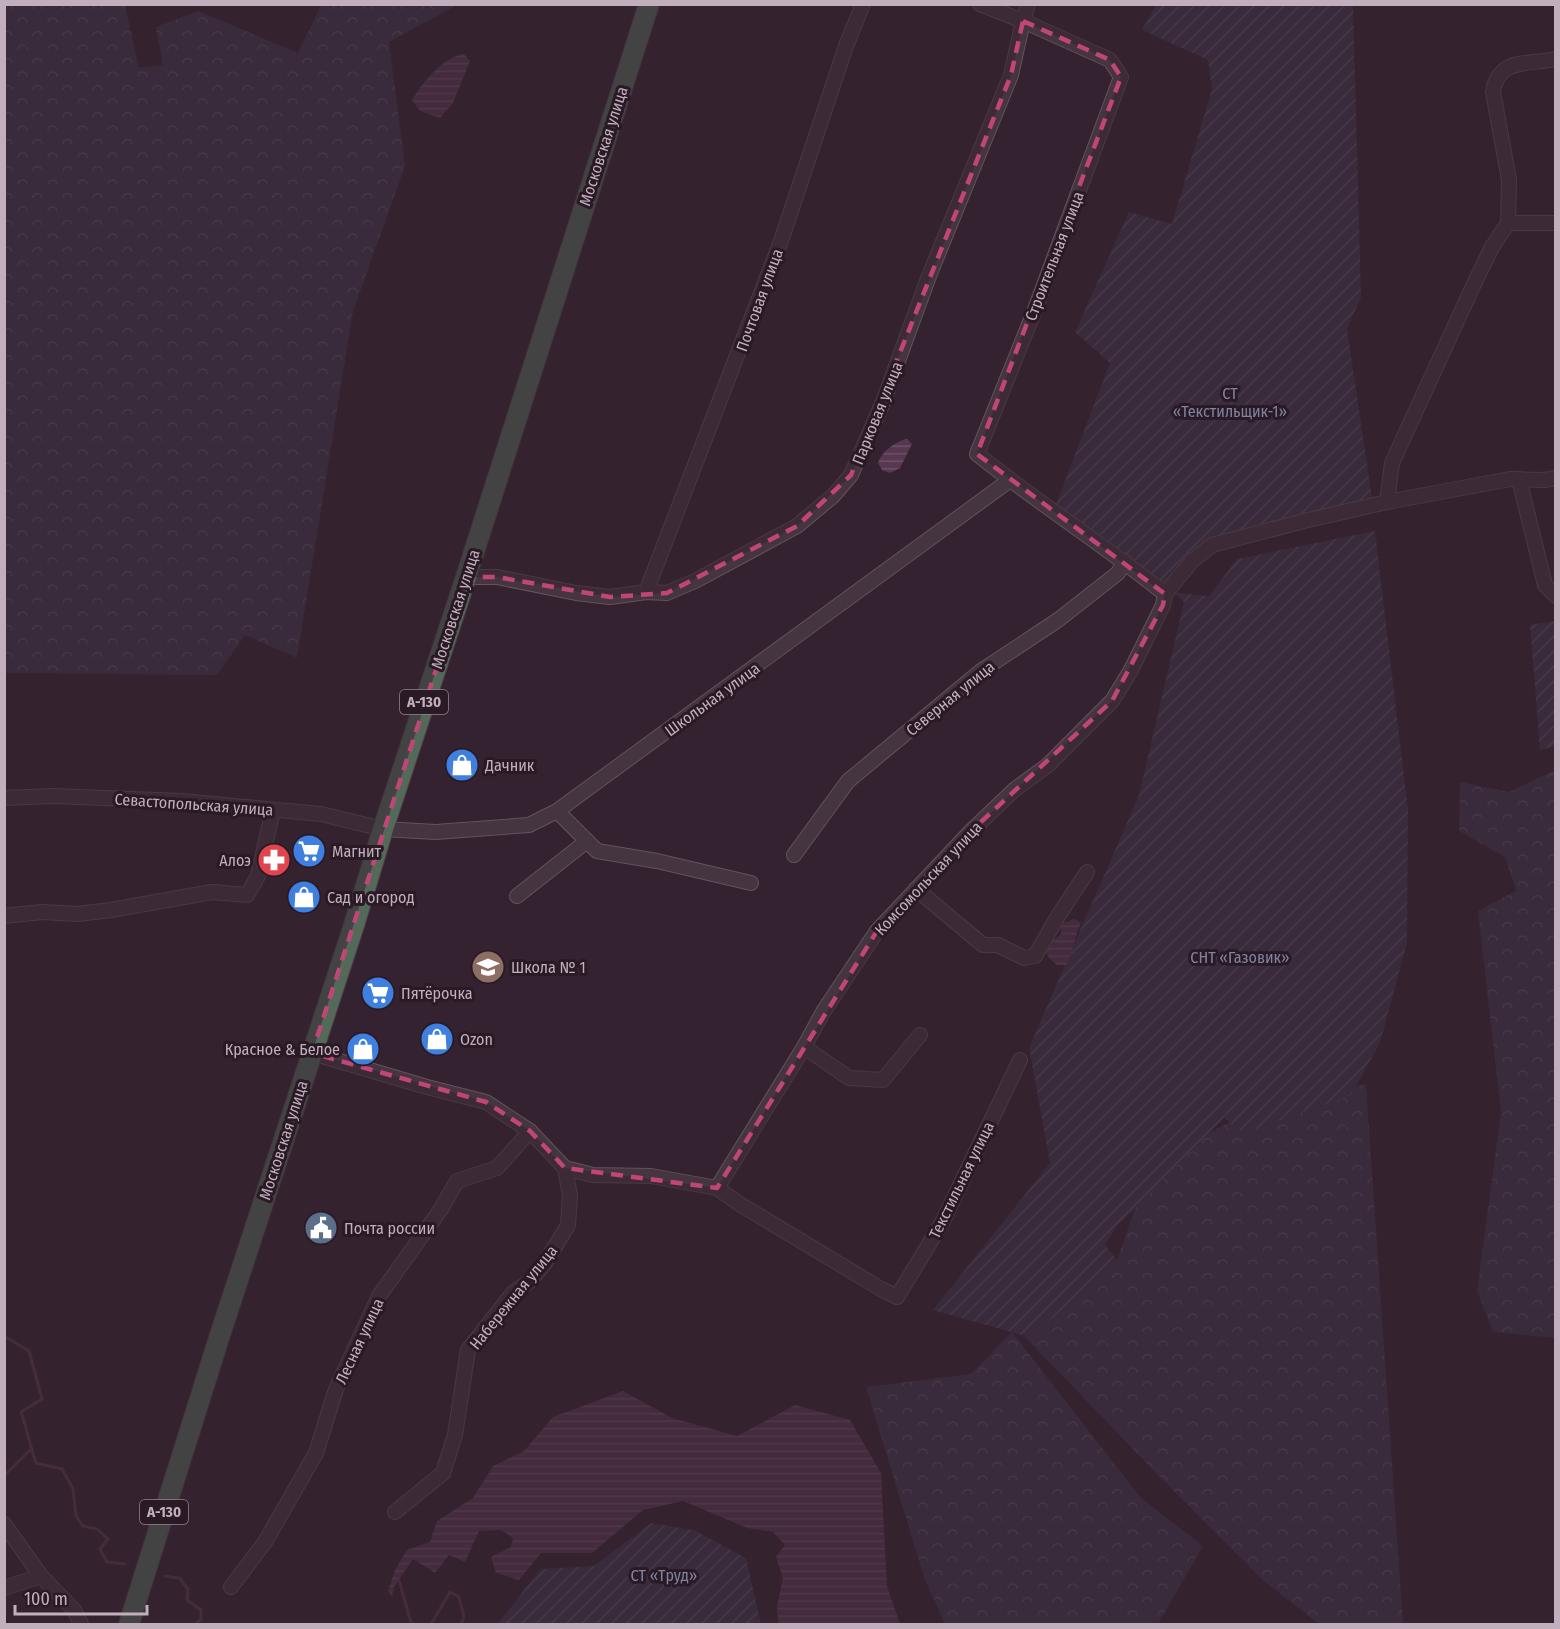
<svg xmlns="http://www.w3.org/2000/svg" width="1560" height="1629" viewBox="0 0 1560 1629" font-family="'Fira Sans Condensed',sans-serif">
  <defs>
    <pattern id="forest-crowns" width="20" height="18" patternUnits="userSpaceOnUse" patternTransform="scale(1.5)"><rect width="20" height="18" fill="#3f364b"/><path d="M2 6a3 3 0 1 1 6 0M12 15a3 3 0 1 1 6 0" fill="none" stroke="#595163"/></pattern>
    <pattern id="garden-furrows" width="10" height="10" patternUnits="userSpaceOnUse" patternTransform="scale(1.5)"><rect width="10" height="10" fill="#3f364b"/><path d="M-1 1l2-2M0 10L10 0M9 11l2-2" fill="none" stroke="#595163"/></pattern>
    <pattern id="water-rules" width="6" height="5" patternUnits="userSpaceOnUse" patternTransform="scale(1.5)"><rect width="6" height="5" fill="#583750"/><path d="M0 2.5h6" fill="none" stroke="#6e5167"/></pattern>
  </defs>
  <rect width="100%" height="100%" fill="#342230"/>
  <g fill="url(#forest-crowns)">
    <path d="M5,4l120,1 14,63 24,-3 -7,-38 42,-16 100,42 23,-48h136l-68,37 16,124 -52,145 -56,347 -52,-23 -28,40 -212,-2z"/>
    <path d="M1555,770v568l-62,-6 -16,-41 24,-179 -23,-201 38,-20 -11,-34 -46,-26 1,-49 49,10z"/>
    <path d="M1366,1084l37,540h-84l-55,-43 -103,-103 -136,-141 92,-77 24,-68 52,-50 53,-29z"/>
    <path d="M1012,1332l129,166 62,48 -45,78h-213l-20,-44 -59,-193 105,-13z"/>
  </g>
  <g fill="url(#garden-furrows)">
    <path d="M1156,5h197l8,292 -14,32 25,169 -147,36 -34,17 -26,33 -110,-77 55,-144 -35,-31 54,-120 43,12 40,-135 -4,-29 -66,-30z"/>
    <path d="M1375,531l33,279 -1,133 -27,100 -29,52 -107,38 -20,-15 -107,108 -12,19 14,18 -90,74 -96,-27 117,-147 -21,-115 110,-253 45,-193 -9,-9 34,3 28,-37z"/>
    <path d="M1555,621v125l-15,4 -10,-125z"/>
    <path d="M651,1523l43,7 52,28 15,66h-263l42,-55 54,-3z"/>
  </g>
  <g fill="url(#water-rules)">
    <path d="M464,54l6,7 -17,42 -13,15 -20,-7 -8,-11c9,-16 32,-44 52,-46z"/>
    <path d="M907,439l5,5 -12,24 -10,5 -8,-3 -4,-7c3,-11 18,-22 29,-24z"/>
    <path d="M1074,919l7,4c-7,14 -7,29 -15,42h-9l-7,-6 -5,-8 5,-8 11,-9v-10z"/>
    <path d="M623,1391l49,27 65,18 58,-31 55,15 31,53 6,113 13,38h-122l-1,-18 6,-28 -7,-21 9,-12 -12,-13 -26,-4 -64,-27 -40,9 -51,43h-51l-22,27 -23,-7 -5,-16 20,-10 2,-9 -12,-8 -22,1 -14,31 -16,-7 -14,18 -22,-14 -19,28 -2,9 -4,-5 7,-21 12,-20 23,-8 7,-21 36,-23 20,-32 31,-15 29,-34z"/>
  </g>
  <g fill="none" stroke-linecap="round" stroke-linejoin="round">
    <g stroke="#583750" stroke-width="3">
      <path d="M4,1336l25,15 13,48 -21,13c6,17 9,34 15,51l26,6 11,20 3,27 7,10 14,3 11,10 -8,10 7,13 17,2"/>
      <path d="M4,1476l27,-27"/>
      <path d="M165,1576l14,2 9,11 -1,11 14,10v9l-6,5"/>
      <path d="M399,1580l12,43 4,1"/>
      <path d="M431,1624l19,-32 9,5 5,20 -3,7"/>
    </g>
    <g stroke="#63525f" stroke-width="16">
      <g id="minor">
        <path d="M980,4l43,17 87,39 11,17 -87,235 -57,142c61,49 127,91 188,140"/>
        <path d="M1508,223h48"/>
        <path d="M1519,479l26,106 11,11"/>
        <path d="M1387,502l5,-39 82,-179 18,-37 16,-24 1,-43 -16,-88c6,-35 34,-27 63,-33"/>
        <path d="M466,577h31l79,16 34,4 36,-5 21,1 28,-12 102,-55 36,-30 18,-21 32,-73 46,-126 82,-201 12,-54 5,-17"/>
        <path d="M646,592l135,-351 65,-195 17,-42"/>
        <path d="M4,798l49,-2 129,5 139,13 62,15 53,3 93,-7 28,-14 453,-331"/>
        <path d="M557,811l40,40 60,10 94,22"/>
        <path d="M794,855l54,-74 133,-110 77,-51 60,-47 6,-12"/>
        <path d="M916,889l67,56h15l26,13 11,-2 23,-40 29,-44"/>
        <path d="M517,896l70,-55"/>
        <path d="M4,916l38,-4 35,2 34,-4 101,-18 35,3 11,-19 15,-66"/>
        <path d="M804,1047l45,31 34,2 37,-45"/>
        <path d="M312,1053l115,34 59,15 44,29 35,37 28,7 58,1 66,12 21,15 143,86 16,8 46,-76 77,-161"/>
        <path d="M717,1188l87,-141 19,-35 54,-81 92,-98 45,-43 34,-25 64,-64 19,-31 32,-65 2,-11 27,-33 20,-16 92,-24 83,-19 123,-23 34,1 12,-2"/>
        <path d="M395,1512l48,-39 12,-38 13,-85 45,-57 17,-12 15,-18 23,-38 2,-29 -5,-28"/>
        <path d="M4,1524l37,52 33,34 7,14"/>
        <path d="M231,1587l34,-45 51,-89 20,-64 43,-93 62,-87 16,-28 40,-13 33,-37"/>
        <path d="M4,1588l37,-12"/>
      </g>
    </g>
    <g stroke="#4f3f4c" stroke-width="22">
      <path id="highway" d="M129,1624l90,-286 135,-413 29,-96 83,-252 183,-573"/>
    </g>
    <use href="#minor" stroke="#453541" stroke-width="14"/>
    <use href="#highway" stroke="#536a59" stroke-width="20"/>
  </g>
  <path d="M0 0H1560V1629H0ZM1023,21l87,39 11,17 -144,377 188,140 -2,11 -51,96 -143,132 -92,98 -160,257 -152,-20 -35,-37 -44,-29 -174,-49 154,-476h31l113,20 57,-4 130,-67 54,-51 160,-400z" fill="#342230" fill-opacity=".55" fill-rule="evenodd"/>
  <path fill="none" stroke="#c24578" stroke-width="4.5" stroke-dasharray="12 8" stroke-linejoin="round" d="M1023,21l87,39 11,17 -144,377 188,140 -2,11 -51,96 -143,132 -92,98 -160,257 -152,-20 -35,-37 -44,-29 -174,-49 154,-476h31l113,20 57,-4 130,-67 54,-51 160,-400z"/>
  <defs>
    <g id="shop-disc" transform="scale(1.725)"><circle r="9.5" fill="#3f7fe0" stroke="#291a26"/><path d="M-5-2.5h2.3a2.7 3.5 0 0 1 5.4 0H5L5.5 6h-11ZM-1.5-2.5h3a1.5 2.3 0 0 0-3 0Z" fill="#fff"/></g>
    <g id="supermarket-disc" transform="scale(1.725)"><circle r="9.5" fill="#3f7fe0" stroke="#291a26"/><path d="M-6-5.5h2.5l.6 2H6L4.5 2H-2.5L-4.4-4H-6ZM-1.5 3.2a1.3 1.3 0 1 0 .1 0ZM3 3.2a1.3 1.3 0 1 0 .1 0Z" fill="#fff"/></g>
    <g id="pharmacy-disc" transform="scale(1.725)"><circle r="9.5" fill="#e0444e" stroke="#291a26"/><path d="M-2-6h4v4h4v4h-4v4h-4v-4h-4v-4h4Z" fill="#fff"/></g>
    <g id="school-disc" transform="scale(1.725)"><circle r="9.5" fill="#8d6e63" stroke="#291a26"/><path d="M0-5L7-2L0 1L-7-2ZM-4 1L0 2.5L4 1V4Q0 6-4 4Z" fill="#fff"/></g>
    <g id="civic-disc" transform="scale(1.725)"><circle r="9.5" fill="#5c6f8a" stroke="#291a26"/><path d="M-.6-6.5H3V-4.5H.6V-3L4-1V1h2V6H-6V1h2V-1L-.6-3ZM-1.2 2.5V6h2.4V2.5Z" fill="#fff"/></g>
  </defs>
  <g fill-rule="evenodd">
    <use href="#shop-disc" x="462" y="765"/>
    <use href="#supermarket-disc" x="309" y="851"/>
    <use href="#pharmacy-disc" x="274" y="860"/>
    <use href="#shop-disc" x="304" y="897"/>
    <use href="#school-disc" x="488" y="967"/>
    <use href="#supermarket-disc" x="378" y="993"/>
    <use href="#shop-disc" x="437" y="1039"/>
    <use href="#shop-disc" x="363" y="1049"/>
    <use href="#civic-disc" x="321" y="1228"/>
  </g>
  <g text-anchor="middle" stroke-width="6" stroke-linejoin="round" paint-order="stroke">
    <g fill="#291a26" stroke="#948290" stroke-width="1.5">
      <rect x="400" y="690" width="48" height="24" rx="4.5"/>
      <rect x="140" y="1500" width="48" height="24" rx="4.5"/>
    </g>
    <g font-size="15" font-weight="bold" fill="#c2afbd">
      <text x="424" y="707">А-130</text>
      <text x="164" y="1517">А-130</text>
    </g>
    <g font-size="16" fill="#c2afbd" stroke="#291a26">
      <text transform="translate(603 146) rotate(-72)" y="6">Московская улица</text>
      <text transform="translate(1054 256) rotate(-69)" y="6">Строительная улица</text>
      <text transform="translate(759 300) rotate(-70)" y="6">Почтовая улица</text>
      <text transform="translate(877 413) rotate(-68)" y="6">Парковая улица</text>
      <text transform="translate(455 609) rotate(-72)" y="6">Московская улица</text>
      <text transform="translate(950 698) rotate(-39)" y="6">Северная улица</text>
      <text transform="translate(712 699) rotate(-36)" y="6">Школьная улица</text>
      <text transform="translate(194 804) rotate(4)" y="6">Севастопольская улица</text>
      <text transform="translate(928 878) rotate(-47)" y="6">Комсомольская улица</text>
      <text transform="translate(283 1140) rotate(-72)" y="6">Московская улица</text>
      <text transform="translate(961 1180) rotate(-64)" y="6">Текстильная улица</text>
      <text transform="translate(513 1297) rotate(-51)" y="6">Набережная улица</text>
      <text transform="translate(359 1341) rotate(-65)" y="6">Лесная улица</text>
    </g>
    <g font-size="16" fill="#8084a0" stroke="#291a26">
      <text x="1230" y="399">СТ<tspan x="1230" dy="18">«Текстильщик-1»</tspan></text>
      <text x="1240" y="963">СНТ «Газовик»</text>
      <text x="664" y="1581">СТ «Труд»</text>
    </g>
    <g font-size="16" fill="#c2afbd" stroke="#291a26" text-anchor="start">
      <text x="485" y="771">Дачник</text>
      <text x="332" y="857">Магнит</text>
      <text x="251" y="866" text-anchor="end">Алоэ</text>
      <text x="327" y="903">Сад и огород</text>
      <text x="511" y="973">Школа № 1</text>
      <text x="401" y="999">Пятёрочка</text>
      <text x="460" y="1045">Ozon</text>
      <text x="340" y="1055" text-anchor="end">Красное &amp; Белое</text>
      <text x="344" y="1234">Почта россии</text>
    </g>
  </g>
  <rect width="1560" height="1629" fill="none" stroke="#c2afbd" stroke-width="12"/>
  <path d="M15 1605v9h132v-9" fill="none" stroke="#c2afbd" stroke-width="3"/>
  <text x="24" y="1605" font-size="18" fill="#c2afbd" stroke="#291a26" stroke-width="4.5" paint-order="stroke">100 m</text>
</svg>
